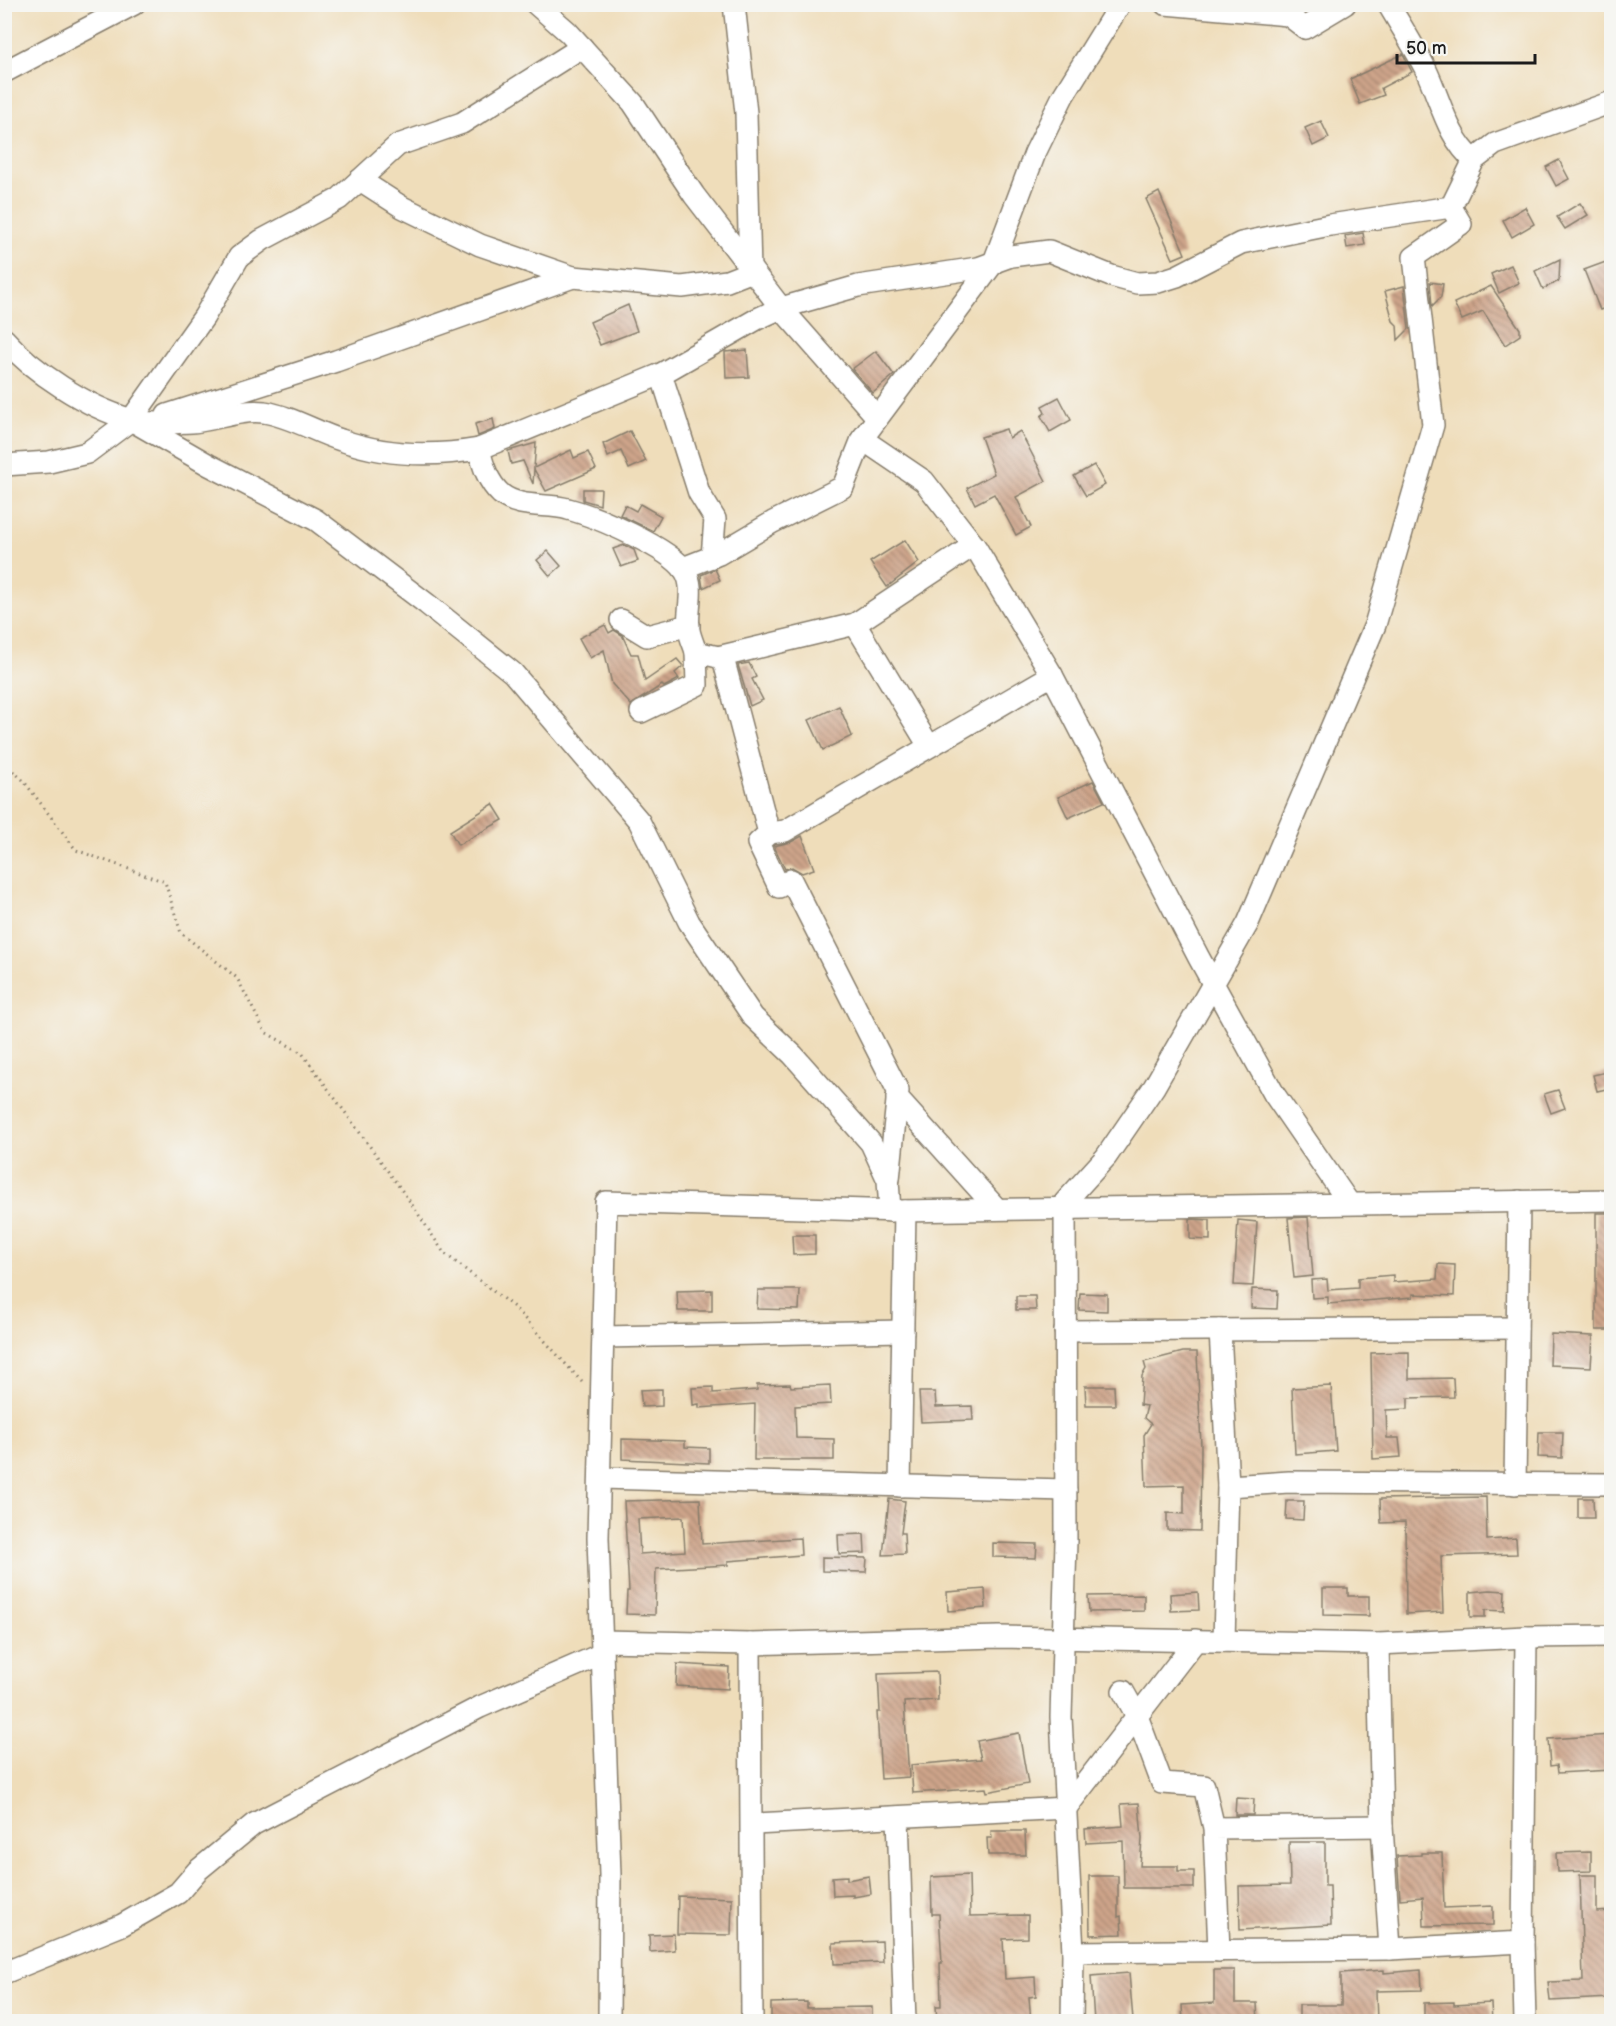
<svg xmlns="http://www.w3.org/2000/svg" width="1616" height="2026" viewBox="0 0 1616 2026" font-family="'Balsamiq Sans',sans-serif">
  <defs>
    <pattern id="building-back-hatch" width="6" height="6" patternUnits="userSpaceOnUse" patternTransform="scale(1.5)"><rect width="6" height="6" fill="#cea48a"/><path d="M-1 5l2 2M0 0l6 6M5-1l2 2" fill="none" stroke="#a68570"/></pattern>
  </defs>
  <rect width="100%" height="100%" fill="#f6f6f2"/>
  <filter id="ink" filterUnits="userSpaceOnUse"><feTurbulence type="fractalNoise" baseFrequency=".0167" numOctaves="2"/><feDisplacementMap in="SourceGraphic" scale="12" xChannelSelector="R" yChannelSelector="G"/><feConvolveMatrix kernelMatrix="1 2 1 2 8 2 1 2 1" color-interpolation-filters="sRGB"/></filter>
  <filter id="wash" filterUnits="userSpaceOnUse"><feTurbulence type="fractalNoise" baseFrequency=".008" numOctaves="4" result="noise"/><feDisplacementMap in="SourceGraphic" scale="24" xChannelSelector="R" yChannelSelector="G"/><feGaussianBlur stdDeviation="1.35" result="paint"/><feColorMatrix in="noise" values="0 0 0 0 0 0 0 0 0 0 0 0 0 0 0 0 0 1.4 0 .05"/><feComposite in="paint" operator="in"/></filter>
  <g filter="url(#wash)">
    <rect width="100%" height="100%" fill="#efddba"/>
    <g id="blocks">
      <g fill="url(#building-back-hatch)" fill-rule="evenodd">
        <path d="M1403,54l9,18 -31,16 3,7 -24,9 -10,-25z"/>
        <path d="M1321,121l8,17 -16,8 -8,-18z"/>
        <path d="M1559,160l10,19 -13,7 -10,-19z"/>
        <path d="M1159,192l26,62 -12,5 -27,-60z"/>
        <path d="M1580,203l8,12 -23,14 -8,-12z"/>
        <path d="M1525,207l9,17 -22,13 -9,-17z"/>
        <path d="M1363,233l2,12 -18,3 -2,-12z"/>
        <path d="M1560,259l-1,22 -16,8 -8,-18z"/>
        <path d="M1611,260v46l-11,4 -16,-40z"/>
        <path d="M1511,265l8,18 -20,10 -8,-19z"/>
        <path d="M1430,282l13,2 -2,13 -9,9z"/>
        <path d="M1404,286l5,43 -11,11 -1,-15 -4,-4 -8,-30z"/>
        <path d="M1491,286l29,43v6l-15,10 -22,-34 -21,9 -8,-17z"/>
        <path d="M628,305l9,26 -37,14 -10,-23z"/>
        <path d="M747,350l2,27 -23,1 -1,-26z"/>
        <path d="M876,351l18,24 -21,18 -21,-24z"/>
        <path d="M1059,397l12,23 -21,12 -9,-16 4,-3 -3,-7z"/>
        <path d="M493,419l2,10 -17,7 -3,-12z"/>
        <path d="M1006,429l3,9 11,-7 26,50 -30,16 15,30 -15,8 -22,-41 -19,10 -8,-16 27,-14 -13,-37z"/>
        <path d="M630,431l16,30 -17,8 -8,-18 -13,6 -5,-13z"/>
        <path d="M536,443l-2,25 37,-18 3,8 14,-6 8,17 -50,22 -12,-22 -1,15 -10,-23 -12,3 -3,-13z"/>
        <path d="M1094,465l11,20 -19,11 -12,-20z"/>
        <path d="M583,489h18l-1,16 -17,-5z"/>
        <path d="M640,504l21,12 -8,15 -33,-16 5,-10 11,6z"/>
        <path d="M905,540l14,22 -32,25 -17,-25z"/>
        <path d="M624,545l10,5 4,11 -17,6 -8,-18z"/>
        <path d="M548,551l13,15 -11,10 -13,-16z"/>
        <path d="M715,569l5,11 -17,8 -2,-13z"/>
        <path d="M605,625l4,8 5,-3 8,5 9,19h7l7,27 32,-22 6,7 -8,7 4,6 -15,8 -2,-2 -31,20 -19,-21 -8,-34 -14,8 -11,-20z"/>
        <path d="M749,663l7,14 -4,2 11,21 -13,6 -12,-41z"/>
        <path d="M839,706l13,30 -29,14 -14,-30z"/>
        <path d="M1093,781l11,21 -36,16 -10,-21z"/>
        <path d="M493,804l10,16 -45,25 -8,-14z"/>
        <path d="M802,836l12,33 -12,4 -10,-6 -7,2 -11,-23 17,-4z"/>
        <path d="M1611,1071v17l-14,3 -4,-16z"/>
        <path d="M1558,1090l7,18 -14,5 -7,-19z"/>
        <rect x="1596" y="1213" width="15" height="117"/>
        <path d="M1308,1217l5,59 -19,2 -6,-60z"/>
        <path d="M1190,1219l20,1v20l-20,-1z"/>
        <path d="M1238,1220l19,2 -4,64 -19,-1z"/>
        <path d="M792,1235h23v19l-22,1z"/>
        <path d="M1438,1264l17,1 -1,31 -41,-2v3l-85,7v-7l-16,1 -1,-18 16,-1 1,11 30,-2v-10l35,-3v7l44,-3z"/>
        <path d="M1252,1289l26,1 -1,19 -26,-1z"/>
        <path d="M712,1290v21h-34l-1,-20z"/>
        <path d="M758,1290h42l-1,20 -42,-1z"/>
        <path d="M1080,1293l27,1v17l-28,-1z"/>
        <path d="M1016,1296h19l1,14h-20z"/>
        <path d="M1551,1334l42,2 -2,31 -41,-2z"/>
        <path d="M1183,1352h14l4,95 -1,84 -33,-1v-17l17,1v-29l-38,1 -2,-51 7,-11 -7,-6 3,-12 -7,-1 2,-29 4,-7 -2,-7z"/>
        <path d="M1409,1352v27l44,-1 1,19 -46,1v11l-22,1 1,28h12l2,19 -28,2 -2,-106z"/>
        <path d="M790,1384l1,3 39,-2 1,19 -36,2 1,32 38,1v21h-80l1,-56 -56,4v-4l-6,1 -1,-17 21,-1v6l44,-3v-5z"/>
        <path d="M1085,1386h29l1,19h-29z"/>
        <path d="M1331,1386l5,65 -41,3 -3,-66z"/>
        <path d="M662,1389v17l-20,1 -2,-17z"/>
        <path d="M919,1392h16l1,15 36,-1 1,14 -52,2z"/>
        <path d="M1539,1432h24l-1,26 -24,-1z"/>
        <path d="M622,1439l63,2v6l24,1v15l-87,-4z"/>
        <path d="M1486,1497l1,43 29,-2 1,16 -76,2 2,56 -37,2 -1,-92 -24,1 -1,-24z"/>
        <path d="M1578,1498h15l1,20h-16z"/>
        <path d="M700,1499l2,45 98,-6 1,17 -73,6v4l-72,4 -1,46 -29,-1 1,-23h2l-5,-90zM683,1517l2,34 -45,3 -2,-35z"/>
        <path d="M889,1499l16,2 -4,32h3l1,21 -22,1z"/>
        <path d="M1287,1501h17l-1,19 -17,-1z"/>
        <path d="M864,1534l1,19 -26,1 -1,-19z"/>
        <path d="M993,1543l44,1 -1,14 -43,-1z"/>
        <path d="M822,1557l45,1 -1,14 -44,-1z"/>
        <path d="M1323,1588h25v8h21v20l-46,-1z"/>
        <path d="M985,1589l1,19 -38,3 -1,-19z"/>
        <path d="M1490,1590l15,1 -1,20 -19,-1v7h-15v-25z"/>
        <path d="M1198,1592l1,18 -28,1 -1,-17z"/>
        <path d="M1144,1595v16l-55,1 -1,-16z"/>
        <path d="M677,1664l52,3 -1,22 -52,-3z"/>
        <path d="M937,1672l1,28 -34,2 5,75 -28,2 -4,-67h3l-2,-38z"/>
        <path d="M1019,1733l9,51 -41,8 -1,-4 -73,5 -2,-28 70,-6 -4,-18z"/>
        <path d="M1611,1735v35l-53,3 -1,-8 -7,1 -2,-27z"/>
        <path d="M1236,1798l18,1 -1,16h-18z"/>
        <path d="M1139,1803l3,36 -2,27h38v5h16v17h-70l-1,-47 -37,2 -1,-14 38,-3 -2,-22z"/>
        <path d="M991,1831h34l1,24h-38l-1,-17h5z"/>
        <path d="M1289,1842h36v44h5l1,39 -91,5 -1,-44 51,-1z"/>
        <path d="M1591,1852v19l-34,1 -1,-19z"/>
        <path d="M1421,1853h21l2,55 49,-2v19l-69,1 -1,-29 -23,2 -3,-43 24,-1z"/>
        <path d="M969,1875l1,41 58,-1v23l-25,1 2,40 30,-2 1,19 -7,1 2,25h-94l-1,-16h5l-1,-43h2l-3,-49h-7l-1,-37z"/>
        <path d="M1580,1875h17v37l14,-1v87l-61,3 -2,-19 35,-1z"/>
        <path d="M847,1876v4l22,-4 2,18 -18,3v-2l-20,1 -1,-19z"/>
        <path d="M1089,1876h29v41l3,-1 1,18 -32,1z"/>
        <path d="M678,1896l54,2 -1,37 -54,-1z"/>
        <path d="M674,1934l1,16 -25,2 -1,-17z"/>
        <path d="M882,1941l1,21 -49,2 -1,-21z"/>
        <path d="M1214,1970h21v33h22l1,19h-75l-1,-17 32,-2z"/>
        <path d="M1384,1970v3l37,-3 1,20 -46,1 1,31h-78v-17h42v-32z"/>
        <path d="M1129,1973l4,47 -39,2 -3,-46z"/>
        <path d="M807,2002v6l65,-1v15h-101v-19z"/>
        <path d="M1454,2002v3l37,-2 1,19h-68v-19z"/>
      </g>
    </g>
  </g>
  <g filter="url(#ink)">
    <use href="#blocks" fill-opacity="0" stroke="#867c6b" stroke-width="1.5"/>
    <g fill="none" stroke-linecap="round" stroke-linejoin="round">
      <g stroke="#867c6b" stroke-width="24">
        <g id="minor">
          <path d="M536,4l32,28 65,71 61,92 87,113 96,109"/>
          <path d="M1165,4l123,11 17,13 40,-24"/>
          <path d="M1388,4c13,22 27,44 38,66 14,29 22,69 48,90"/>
          <path d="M582,47l-120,76 -64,22 -59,54 -77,41 -23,17 -35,60 -73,103 78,45 107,55 111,84 86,69 126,148 50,101 64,95 40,38 78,88 17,37 2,31"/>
          <path d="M4,72l130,-68"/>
          <path d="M360,180l42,27 78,38 93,32 109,10 45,-6 23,-9 -4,-159 -12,-109"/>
          <path d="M4,339c29,33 83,68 125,80 19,6 43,4 63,3 24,-2 48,-13 72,-10 26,4 52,20 77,28 45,16 91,17 138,9l182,-75 96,-55 24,-11 77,-22 120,-18 33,-12 38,-5 62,25 26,7 21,-1 19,-6 64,-33 89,-18 121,-18 23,-47 21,-16 117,-42"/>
          <path d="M661,374l38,119 16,26 -3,38"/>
          <path d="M167,415l169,-54 237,-84"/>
          <path d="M862,439l62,42 52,67 76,127 147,283 75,136 75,109"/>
          <path d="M479,449c4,17 9,33 22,45 18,15 46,9 67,15 27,7 102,39 117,62 11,17 1,40 4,59 1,7 5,15 7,22l27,6 46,175 -11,10 21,44 12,-7 107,211 -9,88"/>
          <path d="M4,465l45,-3 38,-9 44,-33"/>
          <path d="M683,568l36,-14 54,-32 70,-35 19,-48 132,-177 41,-109 28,-57 57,-92"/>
          <path d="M621,620l26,16 42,-11"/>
          <path d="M855,624l74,122"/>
          <path d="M718,657l137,-33 119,-79"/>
          <path d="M641,712l56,-27 -1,-33"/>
          <path d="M769,833l16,-2 267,-156"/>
          <path d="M897,1098l100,111"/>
          <path d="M1220,1330l8,156"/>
          <path d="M1065,1331l452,-3"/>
          <path d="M603,1337l300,-6"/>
          <path d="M600,1478l466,12"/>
          <path d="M1515,1484l4,-283"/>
          <path d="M900,1486l5,-275"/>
          <path d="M602,1641l148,3 249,-7 379,7 148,-7 86,-1"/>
          <path d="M1224,1641l4,-155 61,-4 323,2"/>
          <path d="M750,1644l2,378"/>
          <path d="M1378,1644l4,182 8,123 133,-7 3,-305"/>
          <path d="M1123,1691l14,25 25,67 42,3 10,42"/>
          <path d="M898,1817l7,205"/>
          <path d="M753,1824l313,-16 130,-168"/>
          <path d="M1523,1942l2,80"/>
          <path d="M1219,1951l-5,-123 168,-2"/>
          <path d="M1073,1952l317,-3"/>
          <path d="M4,1973l118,-48 56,-32 19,-22 57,-47 226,-117 122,-53"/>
          <path d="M609,2022l1,-147 -12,-337 8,-336 293,9 713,-11"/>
          <path d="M1072,2022l1,-70 -12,-235 5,-176 -1,-339 41,-45 48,-70 94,-164 127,-298 58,-200 -19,-168 47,-33 -10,-17"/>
        </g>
      </g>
      <path stroke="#867c6b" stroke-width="3" stroke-dasharray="1.5 4.5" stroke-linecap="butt" d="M4,763l19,17 53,70 89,32 16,51 56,45 28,54 37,21 109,150 33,50 71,55 67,74"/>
      <use href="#minor" stroke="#fff" stroke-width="21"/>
    </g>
  </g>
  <rect width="1616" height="2026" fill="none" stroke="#f6f6f2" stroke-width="24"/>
  <path d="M1397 54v9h138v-9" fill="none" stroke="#1c1c1c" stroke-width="3"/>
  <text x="1406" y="54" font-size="18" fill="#1c1c1c" stroke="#f6f6f2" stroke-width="4.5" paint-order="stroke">50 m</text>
</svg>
